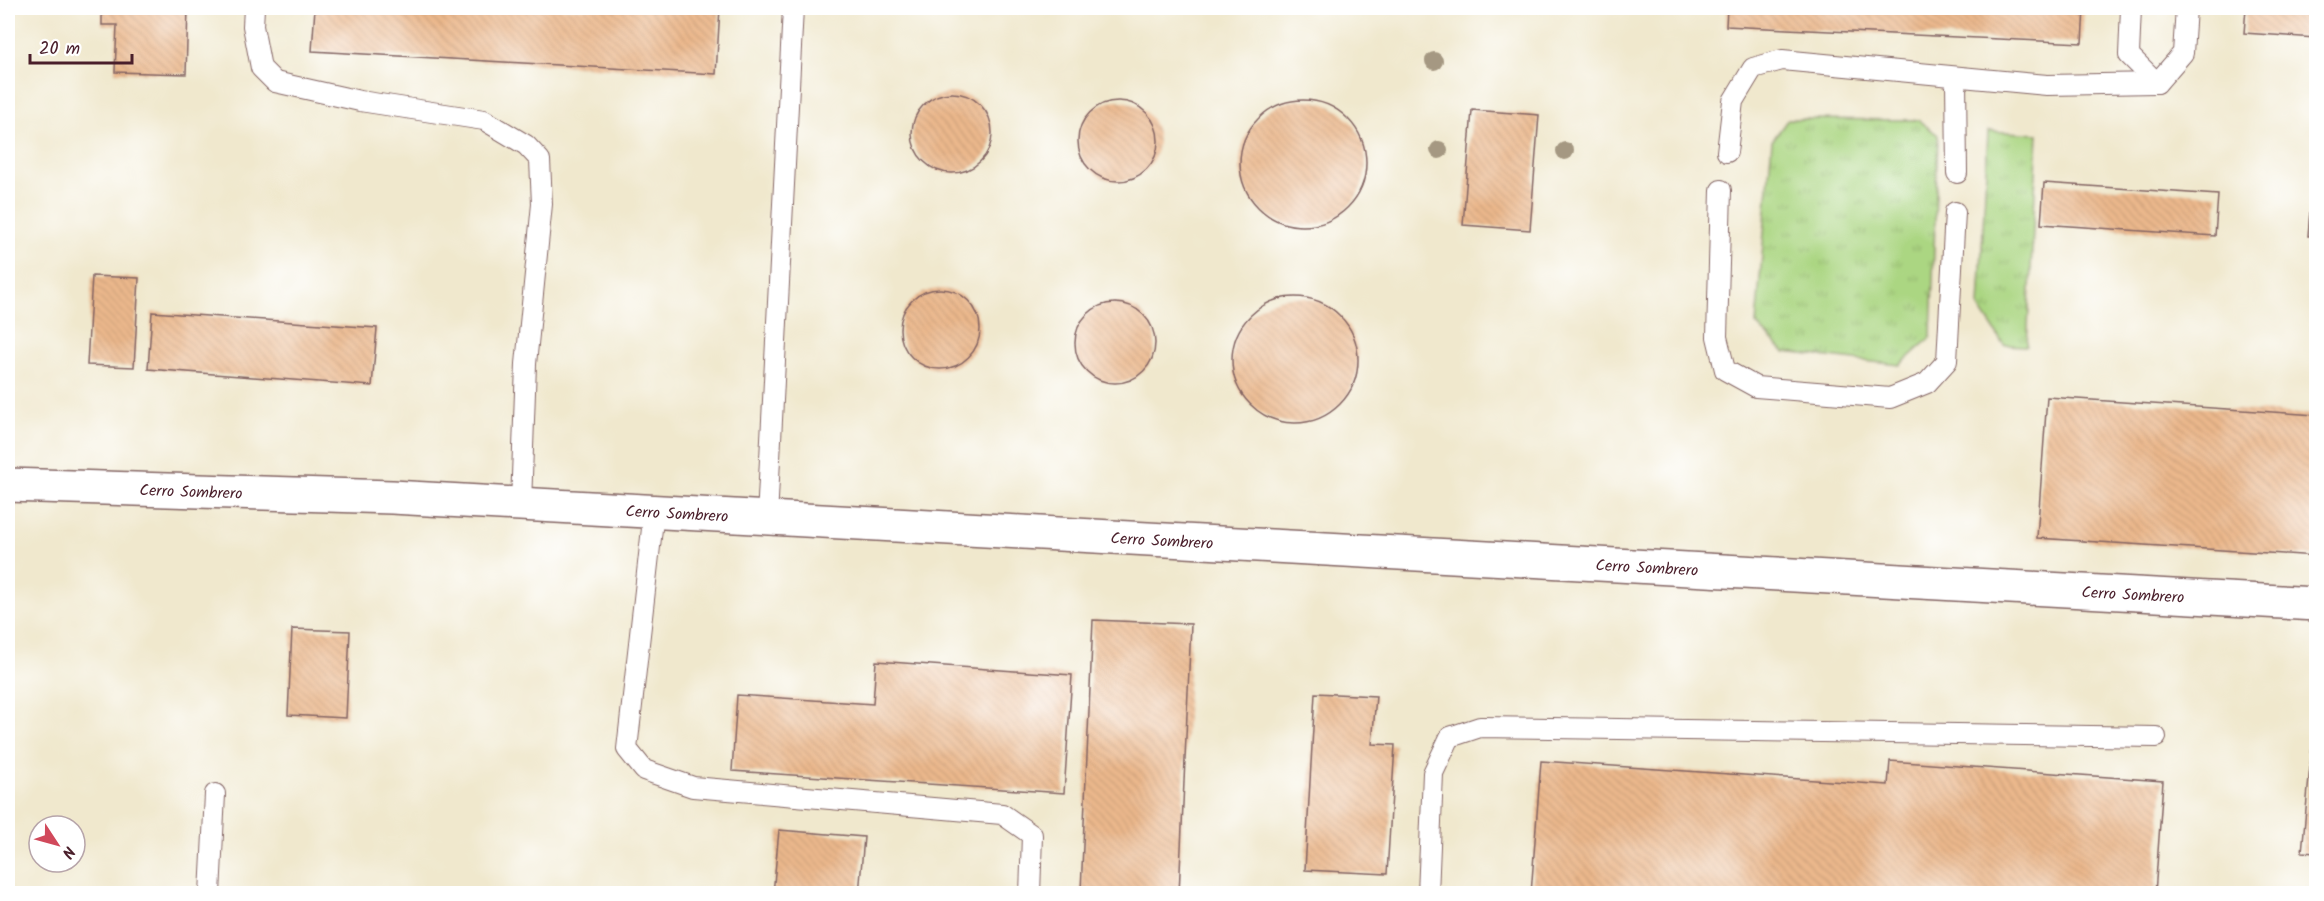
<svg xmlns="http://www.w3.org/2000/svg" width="2324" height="901" viewBox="0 0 2324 901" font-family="Kalam,sans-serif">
  <defs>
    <pattern id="grass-tufts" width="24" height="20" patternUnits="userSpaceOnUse" patternTransform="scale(1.5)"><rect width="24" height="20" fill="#abd682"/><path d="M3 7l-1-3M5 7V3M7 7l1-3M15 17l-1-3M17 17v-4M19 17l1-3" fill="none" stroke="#95b770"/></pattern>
    <pattern id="building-back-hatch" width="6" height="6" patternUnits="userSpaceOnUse" patternTransform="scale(1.5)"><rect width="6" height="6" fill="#ebb88c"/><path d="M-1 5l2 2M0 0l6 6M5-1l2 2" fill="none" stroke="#cb9e79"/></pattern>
  </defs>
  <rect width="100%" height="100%" fill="#fff"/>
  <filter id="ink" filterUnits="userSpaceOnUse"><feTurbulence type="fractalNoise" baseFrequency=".0167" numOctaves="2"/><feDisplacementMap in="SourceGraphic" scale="12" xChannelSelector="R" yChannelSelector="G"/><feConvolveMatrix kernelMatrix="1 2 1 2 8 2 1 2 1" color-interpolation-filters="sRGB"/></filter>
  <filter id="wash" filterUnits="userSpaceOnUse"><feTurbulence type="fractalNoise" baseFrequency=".008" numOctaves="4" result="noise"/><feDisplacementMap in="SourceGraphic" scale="24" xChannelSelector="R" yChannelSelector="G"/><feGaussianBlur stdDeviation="1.35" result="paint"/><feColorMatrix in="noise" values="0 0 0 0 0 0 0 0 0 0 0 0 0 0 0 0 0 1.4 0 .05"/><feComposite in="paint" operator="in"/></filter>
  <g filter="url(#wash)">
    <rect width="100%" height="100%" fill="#f0e8cd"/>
    <g fill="url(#grass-tufts)" stroke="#7a7a56" stroke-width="1.5">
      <path d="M1788,119l130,1 20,15 -7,202 -31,28 -116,-13 -28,-28 16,-183z"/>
      <path d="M1988,131l50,3 -11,212 -23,-1 -25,-38z"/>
    </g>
    <g id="blocks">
      <g fill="url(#building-back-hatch)">
        <path d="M102,8h86l-2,66 -71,-2 2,-47h-15z"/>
        <path d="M315,8h405l-4,66 -404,-23z"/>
        <path d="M1727,8h357l-2,35 -356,-17z"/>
        <path d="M2246,8h70v30l-72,-5z"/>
        <circle cx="952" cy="133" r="40"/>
        <circle cx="1303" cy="163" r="63"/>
        <circle cx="1118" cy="141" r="40"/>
        <path d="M1472,110l67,5 -9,115 -67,-5z"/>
        <path d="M2315,149h1v87h-8z"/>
        <path d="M2044,183l174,12 -3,41 -174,-12z"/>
        <path d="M92,276l47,2 -5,89 -47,-2z"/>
        <circle cx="940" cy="329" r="40"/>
        <circle cx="1295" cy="360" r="63"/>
        <circle cx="1115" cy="343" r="40"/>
        <path d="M152,312l225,16 -5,58 -224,-17z"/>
        <path d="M2047,397l269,18v141l-279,-18z"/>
        <path d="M1093,620l98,4 -12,270 -98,-3z"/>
        <path d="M292,629l58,2 -4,87 -58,-3z"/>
        <path d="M876,661l196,14 -8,118 -332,-22 5,-76 136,9z"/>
        <path d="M1315,693l61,3 -4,48 23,1 -8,129 -82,-4z"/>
        <path d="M2315,714h1v139l-14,-1z"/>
        <path d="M1541,761l347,24 2,-24 273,20 -8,113h-624z"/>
        <path d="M779,830l85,7 -5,57h-86z"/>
      </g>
    </g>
  </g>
  <g filter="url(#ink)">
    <use href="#blocks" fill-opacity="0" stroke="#846564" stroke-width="1.5"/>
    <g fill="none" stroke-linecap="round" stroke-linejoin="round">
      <g stroke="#846564" stroke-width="22">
        <g id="service">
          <path d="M254,8l-1,18 8,42 14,14 85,19 124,19 42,25 14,15 2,44 -16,160 -5,140"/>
          <path d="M2131,8l-2,47 28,28"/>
          <path d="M1956,78l1,95"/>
          <path d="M1727,152l6,-51 20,-33 29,-8 265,25 110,-2 26,-30 3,-45"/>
          <path d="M1721,190l-4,147 8,33 31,17 134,11 37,-15 20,-22 8,-149"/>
          <path d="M654,511l-27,238 17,21 49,17 309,27 30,21 -2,59"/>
          <path d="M767,518l26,-510"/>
          <path d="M210,894l5,-100"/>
          <path d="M1428,894l5,-121 17,-36 30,-10 676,10"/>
        </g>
      </g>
      <g stroke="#846564" stroke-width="36">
        <path id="minor" d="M8,485l384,12 1924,107"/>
      </g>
      <use href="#service" stroke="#fff" stroke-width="20"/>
      <use href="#minor" stroke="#fff" stroke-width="33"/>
    </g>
    <g fill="#a59882">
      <circle cx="1434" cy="61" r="9"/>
      <circle cx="1439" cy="150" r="9"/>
      <circle cx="1565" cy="151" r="9"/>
    </g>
  </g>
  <g text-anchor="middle" stroke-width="6" stroke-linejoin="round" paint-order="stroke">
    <g font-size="16" fill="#4a1f2b" stroke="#fff">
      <text transform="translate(191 491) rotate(2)" y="6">Cerro Sombrero</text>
      <text transform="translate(677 513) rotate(3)" y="6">Cerro Sombrero</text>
      <text transform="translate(1162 540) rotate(3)" y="6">Cerro Sombrero</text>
      <text transform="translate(1647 567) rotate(3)" y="6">Cerro Sombrero</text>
      <text transform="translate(2133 594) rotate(3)" y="6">Cerro Sombrero</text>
    </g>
  </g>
  <rect width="2324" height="901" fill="none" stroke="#fff" stroke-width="30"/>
  <g transform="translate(57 844) rotate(126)"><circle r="28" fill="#ffffff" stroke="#b7a5aa" stroke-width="1.5"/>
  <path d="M0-4.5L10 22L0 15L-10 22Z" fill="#d1495b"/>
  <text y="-9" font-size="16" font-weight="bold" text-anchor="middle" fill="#4a1f2b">N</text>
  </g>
  <path d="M30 54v9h102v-9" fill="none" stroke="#4a1f2b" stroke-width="3"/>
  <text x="39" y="54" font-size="18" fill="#4a1f2b" stroke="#ffffff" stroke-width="4.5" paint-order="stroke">20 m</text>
</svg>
